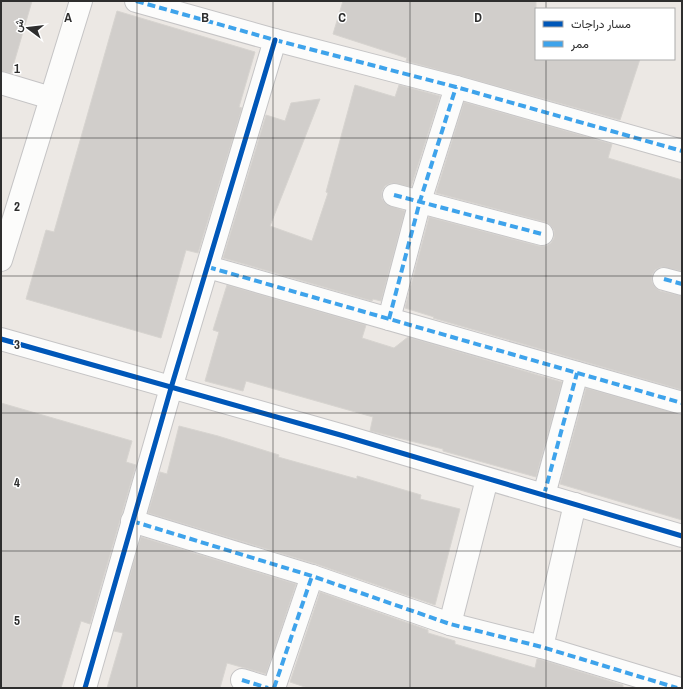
<svg xmlns="http://www.w3.org/2000/svg" width="683" height="689" viewBox="0 0 683 689" font-family="'Archivo Narrow',Vazirmatn,sans-serif">
  <rect width="100%" height="100%" fill="#ece8e4"/>
  <g fill="#d1cecb" stroke="#d7d4d0">
    <path d="M1,1h31l-21,72 -10,-2z"/>
    <path d="M343,1h193v58h104l-20,61 -214,-59 1,-3 -74,-24z"/>
    <path d="M117,11l138,41 -16,55 3,1 -44,145 -12,-3 -25,88 -135,-39 20,-69 8,2z"/>
    <path d="M355,85l40,12 4,-12 41,11 -29,91 -20,-4 -6,3 -3,5v8l4,5 19,7 -24,90 -8,-2 -1,2 -149,-43 43,-143 19,6 6,-18 29,-4 -50,127 42,15 16,-48 -2,-1z"/>
    <path d="M464,102l148,42 -4,14 74,22v91l-21,-4 -6,3 -3,5v7l3,5 5,4 22,5v94l-249,-72 1,-1 -29,-9 24,-91 110,29h7l5,-3 3,-5v-8l-4,-5 -5,-3 -109,-29z"/>
    <path d="M227,285l139,40 -4,13 32,10 14,-11 154,45 -26,95 -93,-26v-2l-73,-18 3,-14 -127,-36 -3,10 -38,-10 14,-49 -6,-2z"/>
    <path d="M586,388l96,27v105l-122,-36z"/>
    <path d="M1,403l131,38 -6,21 10,3 -46,159 -9,-3 -20,67h-60z"/>
    <path d="M179,426l39,10 61,19 -1,2 79,22v-3l64,19 -1,4 40,10 -25,96 -119,-41 -168,-51 12,-41 7,2z"/>
    <path d="M141,537l155,47 -30,90 -39,-11 -7,25h-113l16,-55 -9,-2z"/>
    <path d="M320,592l108,38v3l27,8v3l80,24 2,-9h2l84,26v3h-315l-18,-6z"/>
  </g>
  <g fill="none" stroke-linecap="round" stroke-linejoin="round">
    <g stroke="#c5c4c5" stroke-width="24">
      <g id="minor">
        <path d="M136,1l139,39 181,47 226,64"/>
        <path d="M1,83l50,15"/>
        <path d="M394,195l148,39"/>
        <path d="M1,260l80,-259"/>
        <path d="M208,267l474,136"/>
        <path d="M664,279l18,5"/>
        <path d="M389,319l31,-118 36,-114"/>
        <path d="M1,339l343,97 338,100"/>
        <path d="M544,495l33,-122"/>
        <path d="M132,521l180,55 138,48 92,23 135,41"/>
        <path d="M450,624l37,-145"/>
        <path d="M542,647l33,-143"/>
        <path d="M242,680l26,8"/>
        <path d="M85,688l86,-300 104,-348"/>
        <path d="M274,688l38,-112"/>
      </g>
    </g>
    <use href="#minor" stroke="#fcfcfb" stroke-width="22"/>
    <g stroke="#3ea3eb" stroke-width="4" stroke-dasharray="8 4" stroke-linecap="butt">
      <path d="M136,1l139,39 181,47 226,64"/>
      <path d="M394,195l148,39"/>
      <path d="M208,267l474,136"/>
      <path d="M664,279l18,5"/>
      <path d="M389,319l31,-118 36,-114"/>
      <path d="M544,495l33,-122"/>
      <path d="M132,521l180,55 138,48 92,23 135,41"/>
      <path d="M242,680l26,8"/>
      <path d="M274,688l38,-112"/>
    </g>
    <g stroke="#fff" stroke-width="8">
      <g id="cycleway">
        <path d="M1,339l343,97 338,100"/>
        <path d="M85,688l86,-300 104,-348"/>
      </g>
    </g>
    <use href="#cycleway" stroke="#0057b8" stroke-width="5"/>
  </g>
  <path fill="none" stroke="#2e2e2e" stroke-width="1" stroke-opacity="0.55" d="M137,1v687M273,1v687M410,1v687M546,1v8M546,59v629M1,138h681M1,276h681M1,413h681M1,551h681"/>
  <g font-size="13" text-anchor="middle" font-weight="bold" fill="#2e2e2e" stroke="#fff" stroke-width="3" stroke-linejoin="round" paint-order="stroke">
    <text x="68" y="22">A</text>
    <text x="205" y="22">B</text>
    <text x="342" y="22">C</text>
    <text x="478" y="22">D</text>
    <text x="17" y="73">1</text>
    <text x="17" y="211">2</text>
    <text x="17" y="349">3</text>
    <text x="17" y="487">4</text>
    <text x="17" y="625">5</text>
  </g>
  <rect width="683" height="689" fill="none" stroke="#2e2e2e" stroke-width="4"/>
  <rect x="535" y="8" width="140" height="52" fill="#ffffff" stroke="#ababab"/>
  <rect x="543" y="21" width="20" height="6" fill="#0057b8" stroke="#ababab"/>
  <text x="571" y="28" font-size="12" fill="#2e2e2e">مسار دراجات</text>
  <rect x="543" y="41" width="20" height="6" fill="#3ea3eb" stroke="#ababab"/>
  <text x="571" y="48" font-size="12" fill="#2e2e2e">ممر</text>
  <g transform="translate(28 28) rotate(285)" stroke="#ffffff" stroke-width="3" paint-order="stroke">
  <path d="M0-3L7 15L0 10L-7 15Z" fill="#2e2e2e"/>
  <text y="-6" font-size="11" font-weight="bold" text-anchor="middle" fill="#2e2e2e">ش</text>
  </g>
</svg>
